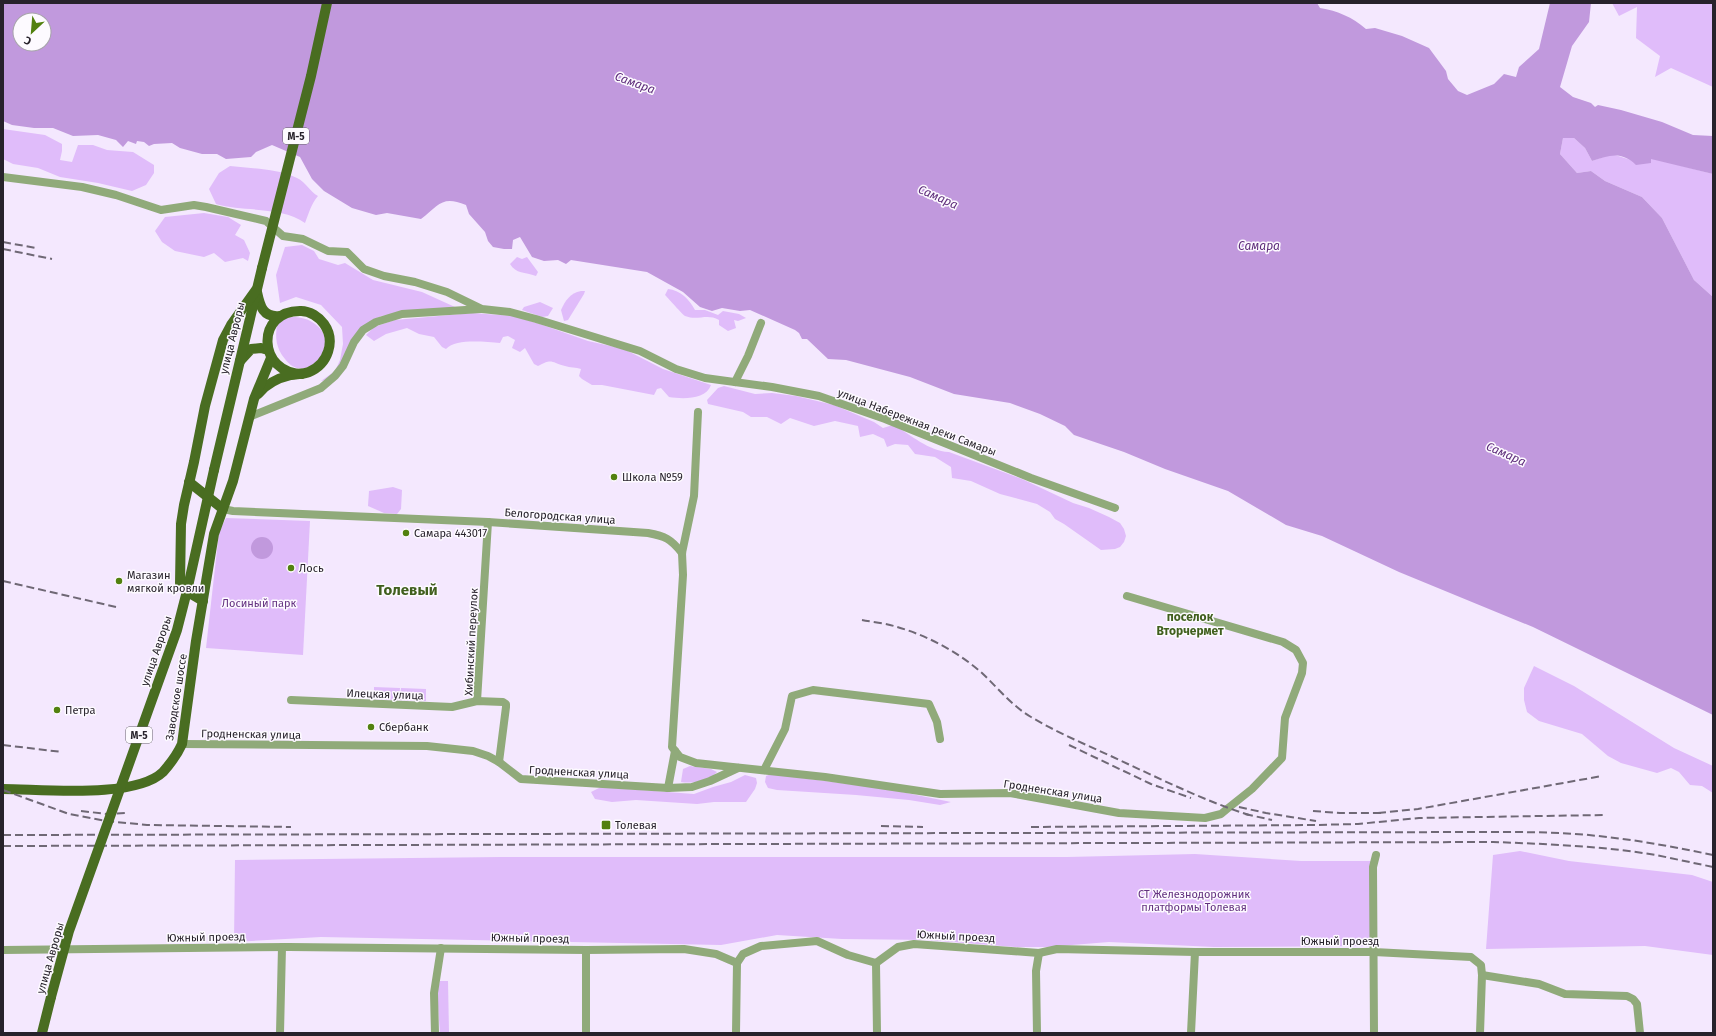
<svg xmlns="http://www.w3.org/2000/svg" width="1716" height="1036" viewBox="0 0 1716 1036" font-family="'Fira Sans',sans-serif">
  <rect width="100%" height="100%" fill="#f4e8fe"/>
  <g fill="#e0bcfa">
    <path d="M1612,3h101v84l-42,-19 -16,9 5,-21 -24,-18 1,-31 -18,9z"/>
    <path d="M3,129l42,6 17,9v7l-2,9 12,2 6,-17h15l14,5 26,2 21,13v8l-8,12 -14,6 -34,-8 -38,-6 -22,-9 -25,-4 -10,-5z"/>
    <path d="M1563,138h11l11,10 7,13 20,-7 19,6 20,3v-5l62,16v123l-19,-17 -32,-62 -20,-21 -37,-16 -14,-10 -14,2 -17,-19z"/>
    <path d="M230,166c23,3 46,2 67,12 9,4 13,14 21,18 -7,8 -9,17 -13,27 -23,-17 -62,-11 -89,-19l-7,-15 10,-16z"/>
    <path d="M204,213l24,4 13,8 -6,10 9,5 6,13 -2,8 -5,-3 -18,4 -11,-9 -10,4 -29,-6 -13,-9 -7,-11 10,-14z"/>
    <path d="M302,245l12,6 5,8 19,6 7,-2 28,17 49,12 44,20h-53l-32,4 -15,9 -34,54 -11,2 14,-10 5,-11 3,-16 -1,-17 -21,-22 -25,-8 -16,6 -4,-28 9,-28z"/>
    <path d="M517,257l5,2 5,-2 11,15 -2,4c-11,-4 -20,-2 -26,-12z"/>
    <path d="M668,289c12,1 21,10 27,21h10l13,5 5,-4 16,3 7,4 -8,3 -4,-1 2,8 -8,3 -9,-6v-5c-12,-7 -21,1 -34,-4 -3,-2 -16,-17 -20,-21z"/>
    <path d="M581,291h4l-1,3 -16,26 -4,1 -3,-11c4,-9 9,-17 20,-19z"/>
    <path d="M540,302l13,6 -5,8 -6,1 -20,-7 2,-3z"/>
    <path d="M472,313l41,3 24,7 51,18 36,8 39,20 48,16c-5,15 -29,14 -42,12l-8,-9 -4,1 -3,6 -52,-10h-10l-10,-6 -3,-3 2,-7c-5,-2 -11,-1 -16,-3 -14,-4 -13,-8 -27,0l-4,-2 -9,-16 -5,4 -8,-4 3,-8 -7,-4 -5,1 -3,6c-15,-1 -44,-5 -54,6l-4,-2 -8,-10 -15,-3 -12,-6 -21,6 -12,7 -8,-6 8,-8 21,-7z"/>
    <path d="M292,317c10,0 16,2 23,7 28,19 -9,64 -30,35 -9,-11 -10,-21 -8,-34l9,-7z"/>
    <path d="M724,386l31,8 17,-1 24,3 38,9 40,17 9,6 10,-3c19,10 35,26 56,27l73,27 51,24 16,5 20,9 11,6 4,6 2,7 -2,6 -4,5 -5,2 -14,1 -37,-26 -9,-5 -5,-7 -13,-8 -37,-10 -29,-13 -19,-3 -1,-11 -16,-10 -20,-3 -7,-9 -13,-1 -8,3 -3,-8 -11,-5 -13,3 -2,-11 -23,-5 -21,5 -24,-8 -9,6 -14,-7h-16l-8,-5 -35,-8 -1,-4 11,-12z"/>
    <path d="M393,487l9,3 -1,19 -4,5 -13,-1 -16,-7 1,-15z"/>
    <path d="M226,518l84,3 -7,134 -97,-7 13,-116z"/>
    <path d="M1534,666l40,20 100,62 39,18v27l-11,-7 -12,-1 -11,-13 -8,-4 -14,5 -36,-10 -13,-7 -26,-22 -43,-13 -12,-9 -3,-12v-12z"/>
    <path d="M374,687l26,1 -1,12 -25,-1z"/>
    <path d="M401,688l25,1v12l-26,-1z"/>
    <path d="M690,766l21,3 6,3c-7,9 -25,12 -36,10l2,-13z"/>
    <path d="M771,774l116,15 64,13 -11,3 -31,-5 -53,-5 -79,-5 -9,-2 -3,-6 1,-6z"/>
    <path d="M745,775l11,3 1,5 -2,6 -9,13h-32l-17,2 -61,-4 -24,2 -17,-3 -4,-7 10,-5 93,7 19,-7 18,-5z"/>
    <path d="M1520,851l49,10 123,14 21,7v73l-68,-9 -159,3 7,-94z"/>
    <path d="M1195,854l106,7h70v85l-157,1 -105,-5 -62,5h-32l-88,-7 -85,-1 -65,-4 -56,10 -400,-8 -87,5 1,-82 266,-3h566z"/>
    <path d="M440,981h8l1,52h-9l-3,-40z"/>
  </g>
  <g fill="#c199dd" fill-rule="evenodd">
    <path d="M3,3h1314l3,5c18,3 32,9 46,21l9,-1 27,8 27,12 17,23 2,8 10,12 9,4 27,-11 10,-10 12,3 3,-10 20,-18 11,-46h41l-2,19 -17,24 -12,41 13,10 18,6 4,4 3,-2 23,5 41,12 31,13 20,1v38l-62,-15v4l-15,2c-14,-14 -27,-10 -44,-4l-7,-13 -11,-10h-11l-3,16 17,19 14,-2 14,10 37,16 20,21 32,62 19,17v418l-180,-88 -134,-55 -77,-36 -36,-11 -58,-34 -63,-22 -41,-17 -50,-17 -9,-9 -25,-12 -30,-11 -56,-9 -44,-17 -64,-17 -18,-1 -21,-20h-5l-3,-6 -4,-3 -45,-20 -10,1 -18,-3 -10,3 -12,-4 -17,-15 -36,-20 -76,-12 -5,4 -8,-4 -14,1 -12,-4 -12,-20 -7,3 -1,9h-8l-11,-2 -5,-6 -3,-9 -16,-18 -3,-9c-24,-10 -27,0 -45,14l-34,-6 -11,2 -24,-7 -28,-17 -12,-12 -12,-22 -28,-12 -16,7 -5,5 -25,2 -9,-5h-15l-22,-6 -8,-5 -18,1 -5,2 -5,-4 -7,-1 -1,3 -8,-3 -5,6 -7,-7 -18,-5 -25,1 -20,-8h-19l-22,-3 -9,-4zM20,20h24v24h-24z"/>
    <circle cx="262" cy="548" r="11"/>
  </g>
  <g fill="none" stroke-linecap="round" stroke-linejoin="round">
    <g stroke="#90aa7a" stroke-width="8">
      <path d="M3,177l79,10 34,8 45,15 33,-5 12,2 60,14 17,15 20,3 25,12 19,1 17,17 20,7 31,6 32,10 35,17 28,3 26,7 104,32 36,18 29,9 67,9 47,9 66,23 146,59 84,30"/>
      <path d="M735,382l13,-26 13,-33"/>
      <path d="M698,412l-4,84 -12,57 1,22 -11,172 8,10 16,6 129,14 115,17 70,-1 109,20 86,5 16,-4 6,-5 25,-20 30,-31 3,-40 17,-45 1,-10 -7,-13 -13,-8 -156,-46"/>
      <path d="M249,417l72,-29 14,-12 8,-10 11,-24 9,-12 13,-8 26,-8 79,-5"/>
      <path d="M223,509l10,2 255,11 160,11c17,3 23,6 34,20"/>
      <path d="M291,700l161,7 25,-6 26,1 3,2v3l-7,55"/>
      <path d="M477,701l11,-179"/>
      <path d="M182,744l245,2 46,5 15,5 11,6 22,17 147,9 24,-1 18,-6 28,-13"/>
      <path d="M764,770l21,-41 7,-33 21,-6 116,14 8,18 3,17"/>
      <path d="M668,788l7,-37"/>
      <path d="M3,950l286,-3 297,3 98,-1 32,5 21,9"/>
      <path d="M1039,953l18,-4 138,3h179l97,5 10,8 1,10 -2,58"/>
      <path d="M737,963l6,-9 18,-8 56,-5 31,14 28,8"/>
      <path d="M876,963l22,-16 16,-3 125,9 -3,18 1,62"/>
      <path d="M876,963l1,70"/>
      <path d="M1482,975l57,9 26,10 62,2 6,3 4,5 3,29"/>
      <path d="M280,1033l2,-86"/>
      <path d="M435,1033l-1,-40 7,-45"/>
      <path d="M586,1033v-83"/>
      <path d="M736,1033l1,-70"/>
      <path d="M1191,1033l4,-81"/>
      <path d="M1374,1033l-1,-166 3,-12"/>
    </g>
    <g stroke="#496d21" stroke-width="10">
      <path d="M257,292c3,14 6,26 23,24"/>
      <path d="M240,361l11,-12 10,-1 7,2"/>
      <path d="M258,394c9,-11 20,-16 33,-19 6,-1 13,-1 18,-3 19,-8 27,-31 15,-48 -5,-7 -14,-13 -23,-13 -46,-1 -44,63 2,63"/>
      <path d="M214,470l48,-202"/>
      <path d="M189,482l34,27"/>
      <path d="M203,601l-12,-7 -11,-11 1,-59 3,-19 10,-43 11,-56 18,-66 8,-15 25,-35"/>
      <path d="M3,789c39,0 132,10 160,-17 7,-8 15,-19 19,-28l14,-103 18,-107 19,-53 21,-82 17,-41"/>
      <path d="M42,1033l9,-36"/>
    </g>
    <g stroke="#6f6875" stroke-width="2" stroke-dasharray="8 4" stroke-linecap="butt">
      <path d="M3,242l33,6"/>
      <path d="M3,249l49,10"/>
      <path d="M3,581l113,26"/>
      <path d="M862,620c10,2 22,3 32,6 32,9 63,25 88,47 16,15 30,33 49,44 32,19 66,32 99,48 39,18 78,37 119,50"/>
      <path d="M3,745l59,7"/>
      <path d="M1069,745l82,39 40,14"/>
      <path d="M3,790l66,24 37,7 41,4 144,2"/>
      <path d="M1239,807l27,6 50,8"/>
      <path d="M81,811l26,3 20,-1"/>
      <path d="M1313,811l27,2h43"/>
      <path d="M1378,813l40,-4 184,-33"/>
      <path d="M1245,814l27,6"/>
      <path d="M881,826l42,1"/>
      <path d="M1031,827l283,-2 44,-1 61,-6 184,-3"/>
      <path d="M3,835l1488,-3c36,0 72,0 107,4 39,4 77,11 115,19"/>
      <path d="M3,846l1490,-4c54,2 109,4 163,13 19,4 38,8 57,12"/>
    </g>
    <g stroke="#496d21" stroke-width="10">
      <path d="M262,268l49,-192 16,-73"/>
      <path d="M51,997l18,-66 108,-301 10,-39 27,-121"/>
    </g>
  </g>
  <g fill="#52810f" stroke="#fdfaff" stroke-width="1.5">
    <circle cx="614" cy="477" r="4"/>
    <circle cx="406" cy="533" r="4"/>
    <circle cx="291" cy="568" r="4"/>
    <circle cx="119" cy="581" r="4"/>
    <circle cx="57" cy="710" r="4"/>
    <circle cx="371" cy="727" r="4"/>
    <rect x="601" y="820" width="10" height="10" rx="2"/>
  </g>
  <g text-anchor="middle" stroke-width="3" stroke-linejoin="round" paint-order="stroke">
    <g fill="#fdfaff" stroke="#67636b" stroke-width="1">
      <rect x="283" y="128" width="26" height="16" rx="3"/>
      <rect x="126" y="727" width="26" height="16" rx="3"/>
    </g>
    <g font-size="10" font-weight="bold" fill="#27222b">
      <text x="296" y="140">М-5</text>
      <text x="139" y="739">М-5</text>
    </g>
    <g font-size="11" fill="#27222b" stroke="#fdfaff">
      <text transform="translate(232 338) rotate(-76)" y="4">улица Авроры</text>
      <text transform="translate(917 422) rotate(21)" y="4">улица Набережная реки Самары</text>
      <text transform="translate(560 516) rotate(4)" y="4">Белогородская улица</text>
      <text transform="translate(471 642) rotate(-87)" y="4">Хибинский переулок</text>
      <text transform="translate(156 651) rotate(-71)" y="4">улица Авроры</text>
      <text transform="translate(385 694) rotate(2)" y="4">Илецкая улица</text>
      <text transform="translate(176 697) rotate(-81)" y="4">Заводское шоссе</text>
      <text transform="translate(251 734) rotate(1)" y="4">Гродненская улица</text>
      <text transform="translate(579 772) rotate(3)" y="4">Гродненская улица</text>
      <text transform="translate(1053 791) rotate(9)" y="4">Гродненская улица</text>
      <text transform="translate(956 936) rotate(3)" y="4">Южный проезд</text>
      <text transform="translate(206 937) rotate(-1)" y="4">Южный проезд</text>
      <text transform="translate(530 938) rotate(1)" y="4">Южный проезд</text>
      <text x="1340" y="945">Южный проезд</text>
      <text transform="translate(50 958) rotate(-74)" y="4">улица Авроры</text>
    </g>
    <g font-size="11" fill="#27222b" stroke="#fdfaff" text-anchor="start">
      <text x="622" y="481">Школа №59</text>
      <text x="414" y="537">Самара 443017</text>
      <text x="299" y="572">Лось</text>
      <text x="127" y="579">Магазин<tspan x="127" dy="13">мягкой кровли</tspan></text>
      <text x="65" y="714">Петра</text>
      <text x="379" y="731">Сбербанк</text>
      <text x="615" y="829">Толевая</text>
    </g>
    <g font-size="11" fill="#633180" stroke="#fdfaff">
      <text x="259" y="607">Лосиный парк</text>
      <text x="1194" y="898">СТ Железнодорожник<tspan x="1194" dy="13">платформы Толевая</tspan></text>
    </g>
    <g font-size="12" font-style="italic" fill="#5d2b7a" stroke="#fdfaff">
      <text transform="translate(635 83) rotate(20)" y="4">Самара</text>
      <text transform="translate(938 197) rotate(24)" y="4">Самара</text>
      <text x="1259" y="250">Самара</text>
      <text transform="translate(1506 454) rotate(24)" y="4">Самара</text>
    </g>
    <g font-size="12" font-weight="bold" fill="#405f1e" stroke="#fdfaff">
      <text x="1190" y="621">поселок<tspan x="1190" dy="14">Вторчермет</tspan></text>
    </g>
    <g font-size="15" font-weight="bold" fill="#405f1e" stroke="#fdfaff">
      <text x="407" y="595">Толевый</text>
    </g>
  </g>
  <rect width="1716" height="1036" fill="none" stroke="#27222b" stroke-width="8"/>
  <g transform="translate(32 32) rotate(206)"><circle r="19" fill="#fdfaff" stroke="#a7a4aa"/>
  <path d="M0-3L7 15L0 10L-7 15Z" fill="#52810f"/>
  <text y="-6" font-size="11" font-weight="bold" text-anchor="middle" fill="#27222b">С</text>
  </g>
</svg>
